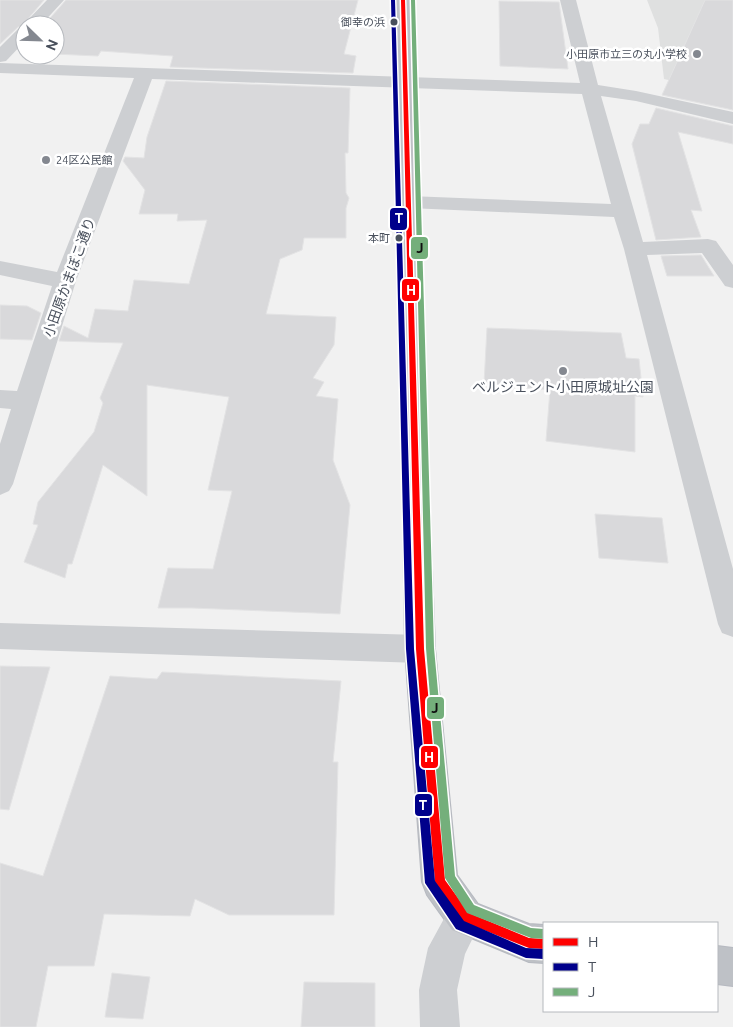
<svg xmlns="http://www.w3.org/2000/svg" width="733" height="1027" viewBox="0 0 733 1027" font-family="Ubuntu,'Noto Sans JP',sans-serif">
  <rect width="100%" height="100%" fill="#f1f1f1"/>
  <path fill="#dfe0e0" d="M647,0h86v95l-69,-16 -6,-51z"/>
  <g fill="#d9d9db" stroke="#e3e3e4">
    <path d="M0,0h44l-22,26 -4,1 -18,17z"/>
    <path d="M66,0h292l-14,54 12,2 -3,17 -183,-6 3,-11 -72,-5 -3,5 -43,-2v-29h-11z"/>
    <path d="M705,0h28v110l-71,-15z"/>
    <path d="M499,1l60,1 9,67 -68,-3z"/>
    <path d="M166,81l184,7 -2,65h-3l1,40 3,5 -3,10v30h-42l-2,12 -22,9 -14,55 70,3 -2,28 -21,33 11,4 -8,14 22,3 -5,61 17,45 -10,109 -148,-6h-34l10,-40 45,1 19,-78 -24,-1 21,-93 -82,-12v111l-44,-31 -31,99h-4l-3,14 -41,-16 14,-37 -5,-1 5,-22 56,-70 9,-29 -3,-5 23,-55 -64,-2 5,-15 24,12 7,-29 33,2 6,-31 55,4 18,-64 -30,1 1,-7h-39l6,-24 -22,-29 2,-4 19,1 3,-21z"/>
    <path d="M656,108l77,18v18l-55,-12 24,79 -11,-1 10,27 -45,3 -24,-96 8,-20h9z"/>
    <path d="M701,255l13,21h-47l-6,-20z"/>
    <path d="M0,305l27,1 14,7 -9,27 -32,-1z"/>
    <path d="M487,328l134,5 5,25 13,1 4,38 -8,-1v56l-89,-11 4,-51 -66,-6z"/>
    <path d="M595,514l67,4 6,45 -69,-5z"/>
    <path d="M0,666l50,1 -41,143 -9,-1z"/>
    <path d="M162,672l179,9 -8,81h5l-4,153h-105l-34,-16 -5,17 -86,-2 -10,52h-46l-12,61h-36v-164l43,13 67,-200 47,3z"/>
    <path d="M112,973l38,4 -7,42 -38,-2z"/>
    <path d="M304,982l71,1v44h-74z"/>
  </g>
  <g fill="none" stroke-linecap="round" stroke-linejoin="round">
    <g stroke="#b6b9c0" stroke-width="2">
      <g id="highway">
        <path d="M395,0h16l24,649 22,226 21,29 51,20 15,1v38l-15,-1 -77,-32 -25,-35 -5,-13 -17,-233z"/>
        <path d="M717,946l16,2v38l-16,-2z"/>
      </g>
    </g>
    <g fill="#cdcfd2" fill-rule="evenodd">
      <path d="M47,0h17l-23,25h-16v2l-1,-2 2,-3z"/>
      <path d="M560,0h16l22,85 38,6 97,21v12l-97,-23 -35,-5 42,146 65,-3 8,2 17,24v23l-8,-2 -23,-33 -55,2 86,314v68l-11,-4 -4,-9 -94,-375 -10,-32 -205,-9 -7,-2 -3,-4 3,-4 7,-2 202,8 -29,-110 -430,-15 -76,202 -63,203 -4,7 -9,4v-51l11,-35 -11,-1v-18l17,1 35,-105 -52,-11v-14l57,11 77,-194 -134,-5v-10l580,20z"/>
      <path d="M25,27v14l-19,20 -6,1v-15l19,-19z"/>
      <path d="M0,623l420,12 11,4 4,10 -4,10 -11,4 -420,-14z"/>
      <path d="M465,899l13,5 5,13 -18,37 -8,36 3,37h-40l-1,-37 9,-42 24,-44z"/>
    </g>
    <use href="#highway" fill="#bec1c6" fill-rule="evenodd"/>
    <g stroke="#fff" stroke-width="3">
      <path id="bus-1" d="M401,0h4l19,649 21,231 24,33 60,25 15,1v10l-15,-1 -68,-27 -26,-39 -19,-233z"/>
    </g>
    <g stroke="#fff" stroke-width="3">
      <path id="bus-2" d="M391,0h4l19,649 21,232 29,40 62,27 18,1v10h-1l-17,-1 -70,-29 -31,-46 -19,-234z"/>
    </g>
    <g stroke="#fff" stroke-width="3">
      <path id="bus-3" d="M411,0h4l19,648 21,228 19,29 57,23 13,1v10l-13,-1 -64,-25 -22,-35 -19,-230z"/>
    </g>
    <use href="#bus-1" fill="#f00" fill-rule="evenodd"/>
    <use href="#bus-2" fill="#00008b" fill-rule="evenodd"/>
    <use href="#bus-3" fill="#74af7b" fill-rule="evenodd"/>
  </g>
  <g fill="#49505c" stroke="#fff" stroke-width="2">
    <circle cx="394" cy="22" r="4.5"/>
    <circle cx="399" cy="238" r="4.5"/>
  </g>
  <g fill="#848890" stroke="#fff" stroke-width="2">
    <circle cx="697" cy="54" r="5"/>
    <circle cx="46" cy="160" r="5"/>
    <circle cx="563" cy="371" r="5"/>
  </g>
  <g text-anchor="middle" stroke-width="5" stroke-linejoin="round" paint-order="stroke">
    <g font-size="11" fill="#49505c" stroke="#fff" text-anchor="end">
      <text x="385" y="26">御幸の浜</text>
      <text x="390" y="242">本町</text>
    </g>
    <g font-size="11" fill="#49505c" stroke="#fff" text-anchor="end">
      <text x="687" y="58">小田原市立三の丸小学校</text>
      <text x="56" y="164" text-anchor="start">24区公民館</text>
    </g>
    <g font-size="14" fill="#49505c" stroke="#fff">
      <text transform="translate(69 277) rotate(-70)" y="5">小田原かまぼこ通り</text>
    </g>
    <g font-size="14" fill="#49505c" stroke="#fff">
      <text x="563" y="392">ベルジェント小田原城址公園</text>
    </g>
  </g>
  <g stroke="#fff" stroke-width="2">
    <rect x="389" y="207" width="19" height="24" rx="5" fill="#00008b"/>
    <rect x="410" y="236" width="19" height="24" rx="5" fill="#74af7b"/>
    <rect x="401" y="278" width="19" height="24" rx="5" fill="#f00"/>
    <rect x="426" y="696" width="19" height="24" rx="5" fill="#74af7b"/>
    <rect x="420" y="745" width="19" height="24" rx="5" fill="#f00"/>
    <rect x="414" y="793" width="19" height="24" rx="5" fill="#00008b"/>
  </g>
  <g font-size="14" text-anchor="middle" font-weight="bold" fill="#fff">
    <text x="399" y="223">T</text>
    <text x="411" y="295">H</text>
    <text x="429" y="762">H</text>
    <text x="423" y="810">T</text>
  </g>
  <g font-size="14" text-anchor="middle" font-weight="bold" fill="#111">
    <text x="420" y="253">J</text>
    <text x="435" y="713">J</text>
  </g>
  <rect x="543" y="922" width="175" height="90" fill="#ffffff" stroke="#b6b9be"/>
  <rect x="553" y="938" width="25" height="8" fill="#ff0000" stroke="#b6b9be"/>
  <text x="588" y="947" font-size="15" fill="#49505c">H</text>
  <rect x="553" y="963" width="25" height="8" fill="#00008b" stroke="#b6b9be"/>
  <text x="588" y="972" font-size="15" fill="#49505c">T</text>
  <rect x="553" y="988" width="25" height="8" fill="#74af7b" stroke="#b6b9be"/>
  <text x="588" y="997" font-size="15" fill="#49505c">J</text>
  <g transform="translate(40 40) rotate(113)"><circle r="24" fill="#ffffff" stroke="#b6b9be"/>
  <path d="M0-4L9 19L0 12L-9 19Z" fill="#848890"/>
  <text y="-8" font-size="14" font-weight="bold" text-anchor="middle" fill="#49505c">N</text>
  </g>
</svg>
